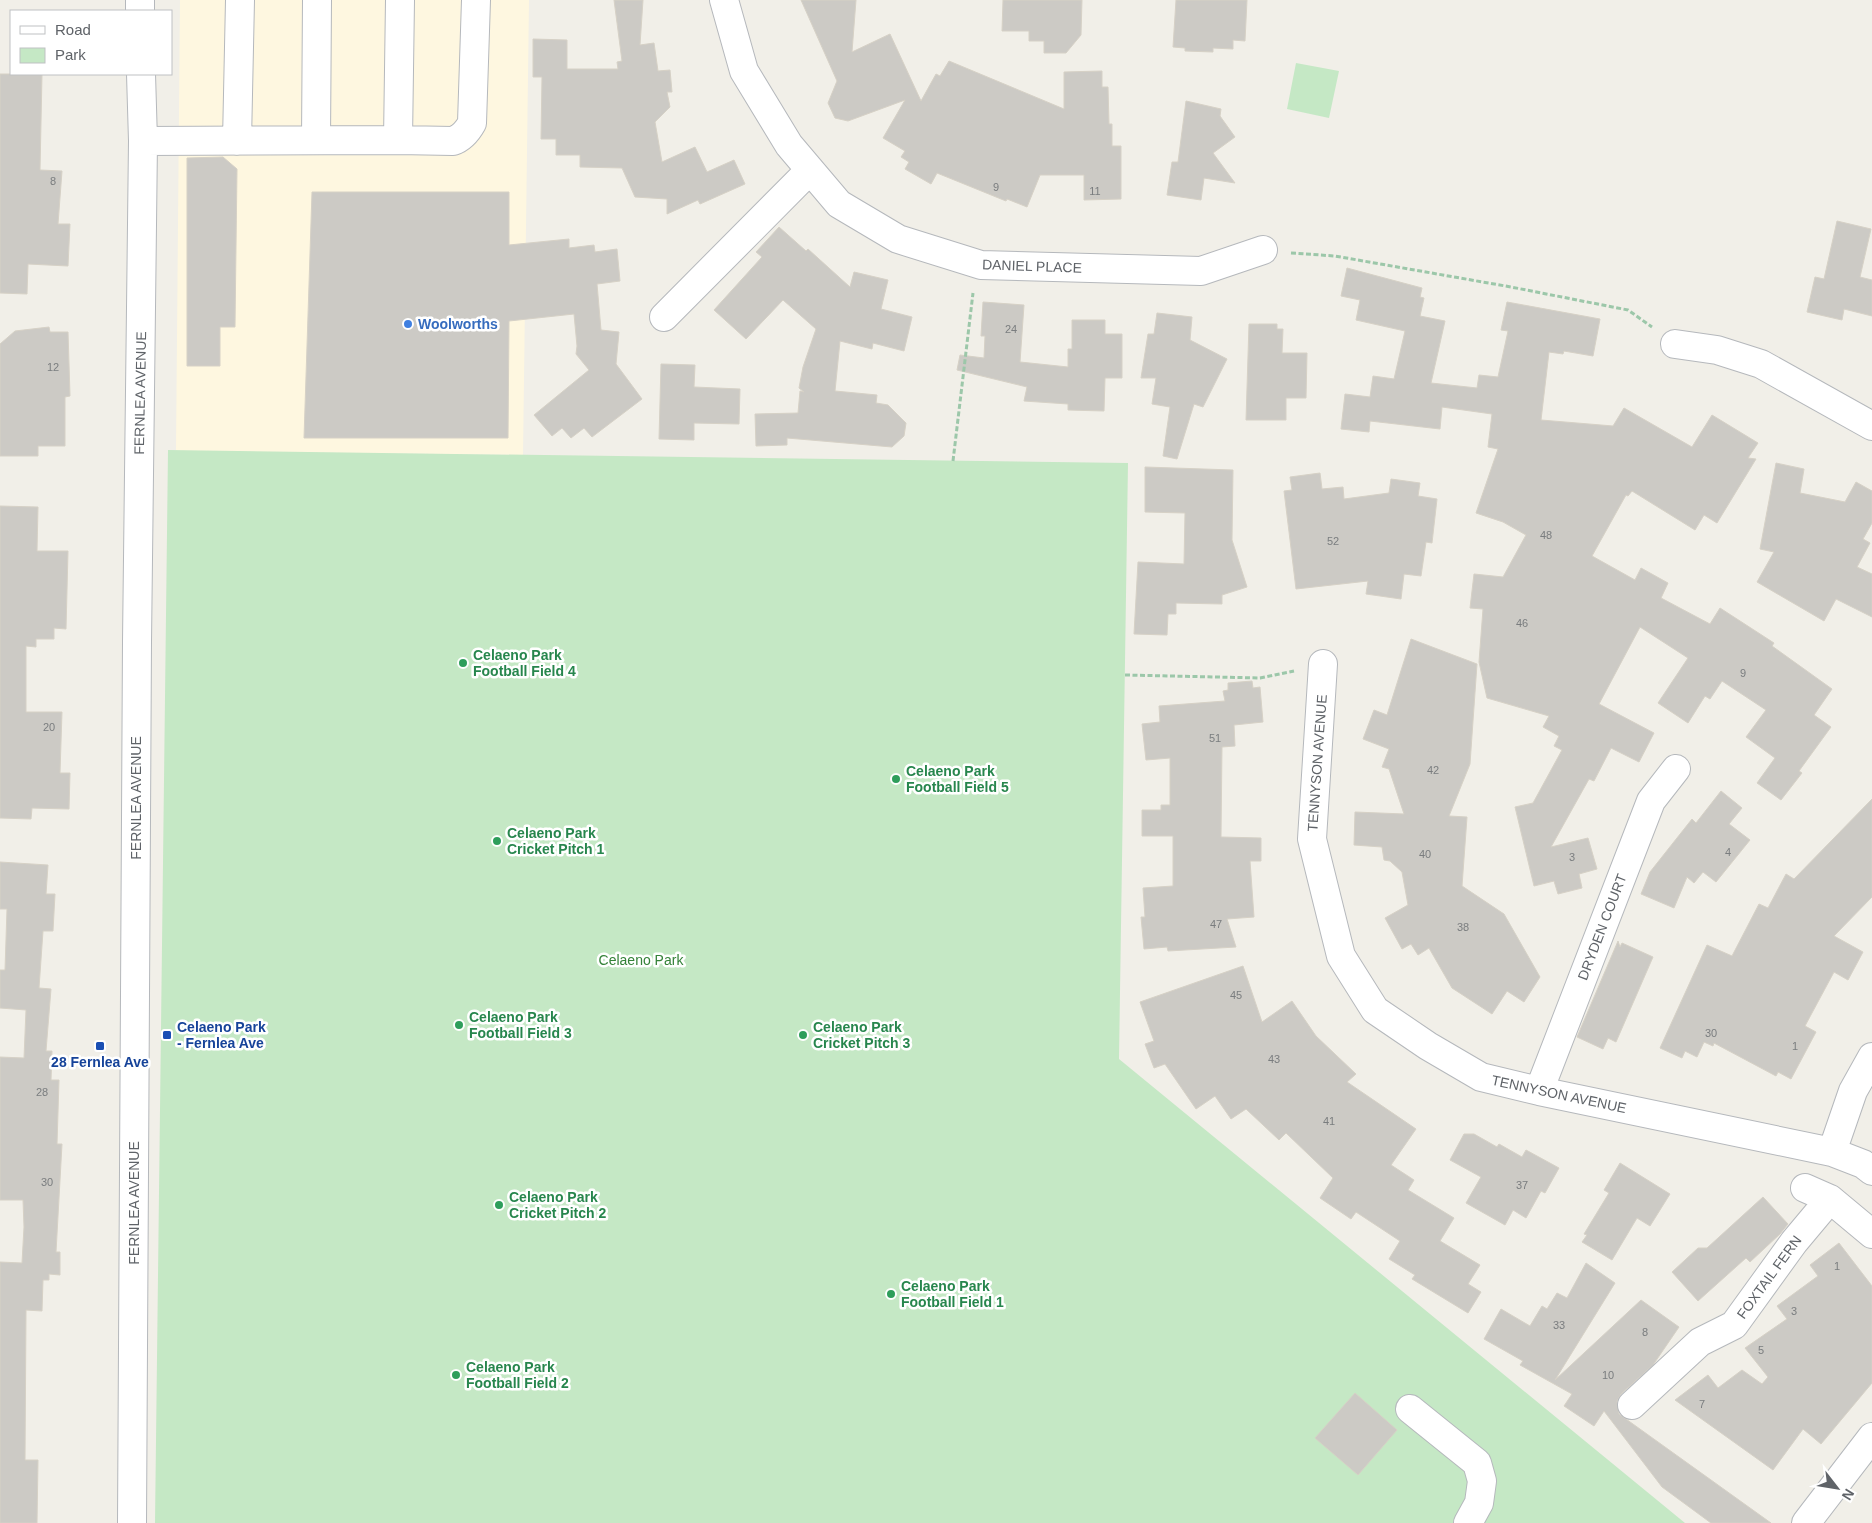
<svg xmlns="http://www.w3.org/2000/svg" width="1872" height="1523" viewBox="0 0 1872 1523" font-family="Arial,sans-serif">
	<style>
		.commercial { fill: #fef7e0 }
		.green { fill: #c5e8c5 }
		.building { fill: #cccac5; stroke: #d6d1c6 }
		.lines { fill: none; stroke-linecap: round; stroke-linejoin: round }
		.minor-casing { stroke: #b5b8bc; stroke-width: 30 }
		.path { stroke: #9cc7a9; stroke-width: 3; stroke-dasharray: 5 2.5; stroke-linecap: butt }
		.minor { stroke: #fff; stroke-width: 28 }
		.shop-dot { fill: #3f7fe0; stroke: #fff; stroke-width: 2 }
		.leisure-dot { fill: #2e9e5b; stroke: #fff; stroke-width: 2 }
		.transit-dot { fill: #1a4fb4; stroke: #fff; stroke-width: 2 }
		.labels { text-anchor: middle; dominant-baseline: central; stroke-width: 5; stroke-linejoin: round; paint-order: stroke }
		.number-label { font-size: 11px; fill: #7a7d7f }
		.street-label { font-size: 14px; fill: #5f6368; stroke: #fff }
		.shop-label { font-size: 14px; font-weight: bold; fill: #366cbe; stroke: #fff; text-anchor: start }
		.leisure-label { font-size: 14px; font-weight: bold; fill: #27864d; stroke: #fff; text-anchor: start }
		.park-label { font-size: 14px; fill: #348238; stroke: #fff }
		.transit-label { font-size: 14px; font-weight: bold; fill: #164399; stroke: #fff; text-anchor: start }
	</style>
	<rect width="100%" height="100%" fill="#f1efe8"/>
	<path class="commercial" d="M 180,0 L 529,0 L 523,455 L 176,451 Z"/>
	<path class="green" d="M 1296,63 L 1339,71 L 1329,118 L 1287,109 Z
		M 168,450 L 1128,463 L 1119,1059 L 1685,1523 L 155,1523 Z"/>
	<path class="building" d="M 614,0 L 643,0 L 640,45 L 654,43 L 658,71 L 670,70 L 672,92 L 667,92 L 670,107 L 655,122 L 662,162 L 695,147 L 707,172 L 734,160 L 745,184 L 700,204 L 698,200 L 667,214 L 667,199 L 635,197 L 622,168 L 580,167 L 580,155 L 556,155 L 556,139 L 541,139 L 542,77 L 533,77 L 533,39 L 567,40 L 567,69 L 618,69 L 617,62 L 622,61 Z
		M 801,0 L 856,0 L 852,52 L 890,34 L 921,101 L 936,74 L 940,76 L 949,61 L 1064,109 L 1064,72 L 1102,71 L 1102,87 L 1108,87 L 1109,124 L 1112,124 L 1112,146 L 1121,146 L 1121,199 L 1084,200 L 1084,175 L 1040,175 L 1027,207 L 1007,199 L 1006,201 L 937,173 L 931,184 L 905,169 L 909,162 L 901,157 L 905,151 L 883,138 L 905,100 L 848,121 L 835,118 L 828,103 L 837,81 Z
		M 1003,0 L 1082,0 L 1081,35 L 1066,53 L 1044,53 L 1044,41 L 1029,41 L 1029,31 L 1002,31 Z
		M 1176,0 L 1247,0 L 1245,41 L 1233,40 L 1233,49 L 1213,48 L 1213,52 L 1185,51 L 1185,48 L 1173,47 Z
		M 0,74 L 42,74 L 40,170 L 62,171 L 58,224 L 70,224 L 68,266 L 28,264 L 27,294 L 0,293 Z
		M 1186,101 L 1221,109 L 1220,116 L 1235,137 L 1213,153 L 1235,183 L 1204,178 L 1201,200 L 1167,195 L 1172,162 L 1178,162 Z
		M 223,157 L 237,169 L 235,327 L 220,327 L 220,366 L 187,366 L 187,158 Z
		M 312,192 L 509,192 L 509,245 L 569,239 L 569,248 L 594,245 L 595,252 L 617,249 L 620,281 L 597,284 L 601,330 L 619,332 L 616,364 L 642,399 L 592,437 L 584,428 L 571,438 L 562,428 L 552,436 L 534,415 L 589,370 L 576,354 L 577,346 L 574,314 L 509,321 L 508,438 L 304,438 Z
		M 1837,221 L 1871,229 L 1860,277 L 1872,280 L 1872,316 L 1844,309 L 1842,320 L 1807,312 L 1815,277 L 1824,279 Z
		M 779,227 L 806,251 L 808,249 L 850,287 L 854,272 L 888,280 L 881,309 L 912,317 L 904,351 L 873,343 L 872,349 L 840,341 L 835,391 L 877,395 L 876,403 L 888,405 L 906,423 L 904,436 L 892,447 L 787,438 L 787,445 L 756,446 L 755,414 L 798,413 L 800,391 L 804,392 L 799,388 L 803,367 L 816,329 L 783,300 L 746,339 L 714,310 L 762,257 L 756,252 Z
		M 1347,268 L 1422,288 L 1420,297 L 1424,298 L 1420,316 L 1445,321 L 1431,383 L 1477,388 L 1479,375 L 1498,377 L 1508,331 L 1501,330 L 1507,302 L 1600,319 L 1593,356 L 1564,351 L 1563,354 L 1549,352 L 1541,420 L 1613,426 L 1624,408 L 1692,447 L 1712,415 L 1758,443 L 1748,458 L 1756,459 L 1717,523 L 1704,515 L 1695,530 L 1632,491 L 1628,496 L 1626,495 L 1592,556 L 1635,580 L 1641,568 L 1668,583 L 1661,598 L 1710,624 L 1720,608 L 1774,643 L 1772,646 L 1832,689 L 1814,715 L 1831,727 L 1799,771 L 1802,773 L 1781,800 L 1757,783 L 1775,758 L 1746,737 L 1766,710 L 1722,681 L 1710,699 L 1705,696 L 1688,723 L 1658,703 L 1688,658 L 1640,627 L 1599,704 L 1654,733 L 1639,762 L 1611,748 L 1594,781 L 1589,779 L 1551,847 L 1588,838 L 1597,869 L 1579,874 L 1582,888 L 1558,894 L 1554,881 L 1534,886 L 1515,807 L 1533,803 L 1562,750 L 1554,746 L 1559,736 L 1543,727 L 1549,716 L 1487,698 L 1479,662 L 1483,609 L 1470,608 L 1474,574 L 1503,577 L 1526,535 L 1503,522 L 1476,513 L 1498,449 L 1488,447 L 1492,414 L 1442,407 L 1440,429 L 1370,421 L 1369,432 L 1341,429 L 1345,394 L 1370,397 L 1373,376 L 1394,379 L 1405,331 L 1356,320 L 1360,300 L 1341,296 Z
		M 983,302 L 1024,305 L 1020,362 L 1068,367 L 1068,349 L 1072,349 L 1072,320 L 1105,320 L 1105,334 L 1122,334 L 1122,378 L 1105,378 L 1104,411 L 1068,410 L 1068,404 L 1024,401 L 1027,387 L 957,370 L 960,355 L 984,358 L 985,336 L 981,336 Z
		M 1157,313 L 1192,317 L 1190,340 L 1227,359 L 1203,407 L 1194,404 L 1177,459 L 1163,456 L 1170,407 L 1152,404 L 1156,378 L 1141,378 L 1148,334 L 1154,334 Z
		M 1249,324 L 1277,324 L 1277,329 L 1283,329 L 1282,353 L 1307,353 L 1306,398 L 1286,398 L 1286,420 L 1246,420 Z
		M 49,327 L 50,332 L 68,332 L 70,396 L 65,397 L 65,446 L 38,446 L 38,456 L 0,456 L 0,344 L 15,331 Z
		M 661,364 L 695,365 L 694,387 L 740,389 L 739,424 L 694,423 L 694,440 L 659,439 Z
		M 1776,463 L 1804,469 L 1800,493 L 1845,502 L 1856,482 L 1872,491 L 1872,523 L 1863,539 L 1870,543 L 1857,567 L 1872,574 L 1872,617 L 1836,599 L 1824,621 L 1757,582 L 1774,552 L 1760,549 Z
		M 1145,467 L 1233,470 L 1232,540 L 1247,587 L 1222,595 L 1222,604 L 1176,603 L 1176,614 L 1168,614 L 1167,635 L 1134,634 L 1138,562 L 1184,564 L 1185,513 L 1145,512 Z
		M 1320,473 L 1322,489 L 1343,487 L 1344,499 L 1389,493 L 1391,479 L 1420,483 L 1418,496 L 1437,499 L 1432,543 L 1426,542 L 1421,576 L 1404,574 L 1401,599 L 1366,594 L 1368,581 L 1296,589 L 1284,491 L 1292,490 L 1290,477 Z
		M 0,506 L 38,507 L 37,551 L 68,551 L 66,629 L 54,628 L 54,639 L 36,639 L 36,647 L 26,646 L 26,712 L 62,712 L 60,773 L 70,773 L 69,809 L 32,808 L 31,819 L 0,818 Z
		M 1411,639 L 1477,664 L 1470,764 L 1449,816 L 1467,817 L 1462,886 L 1504,914 L 1540,977 L 1524,1002 L 1507,991 L 1492,1014 L 1452,988 L 1429,948 L 1418,955 L 1411,944 L 1402,949 L 1385,918 L 1408,905 L 1402,872 L 1390,861 L 1384,860 L 1382,847 L 1354,845 L 1355,812 L 1404,814 L 1389,769 L 1382,767 L 1389,749 L 1363,739 L 1374,710 L 1387,715 Z
		M 1252,681 L 1253,688 L 1260,687 L 1263,722 L 1234,725 L 1235,746 L 1222,747 L 1221,837 L 1261,838 L 1261,861 L 1250,861 L 1254,917 L 1227,919 L 1236,947 L 1168,951 L 1167,947 L 1144,949 L 1141,917 L 1145,917 L 1143,888 L 1173,886 L 1173,836 L 1142,836 L 1142,810 L 1161,810 L 1161,805 L 1170,805 L 1170,758 L 1146,760 L 1142,724 L 1160,722 L 1159,706 L 1225,701 L 1223,691 L 1228,690 L 1228,683 Z
		M 1721,791 L 1742,808 L 1729,824 L 1750,840 L 1716,882 L 1703,872 L 1694,883 L 1687,877 L 1674,908 L 1641,894 L 1650,872 L 1692,819 L 1696,823 Z
		M 1872,799 L 1872,897 L 1834,936 L 1863,952 L 1848,980 L 1834,972 L 1805,1026 L 1816,1032 L 1791,1079 L 1778,1072 L 1776,1076 L 1714,1043 L 1713,1046 L 1704,1042 L 1697,1057 L 1685,1051 L 1682,1058 L 1660,1048 L 1707,945 L 1732,956 L 1759,904 L 1768,908 L 1786,874 L 1794,879 Z
		M 0,862 L 48,865 L 46,894 L 55,894 L 53,931 L 43,931 L 39,988 L 51,989 L 46,1051 L 52,1051 L 51,1080 L 59,1080 L 57,1144 L 62,1144 L 56,1252 L 60,1252 L 60,1275 L 49,1274 L 49,1280 L 43,1280 L 42,1311 L 26,1310 L 25,1460 L 38,1460 L 37,1523 L 0,1523 L 0,1262 L 22,1263 L 24,1227 L 23,1200 L 0,1200 L 0,1057 L 24,1058 L 26,1010 L 0,1008 L 0,970 L 5,970 L 7,909 L 0,909 Z
		M 1618,941 L 1620,947 L 1622,943 L 1653,957 L 1616,1042 L 1608,1038 L 1603,1049 L 1577,1037 Z
		M 1243,966 L 1262,1022 L 1292,1001 L 1316,1036 L 1356,1074 L 1347,1082 L 1416,1129 L 1391,1165 L 1414,1180 L 1408,1190 L 1454,1218 L 1440,1241 L 1480,1265 L 1468,1284 L 1481,1292 L 1468,1313 L 1412,1279 L 1415,1275 L 1389,1259 L 1400,1241 L 1356,1212 L 1351,1219 L 1320,1198 L 1333,1178 L 1286,1133 L 1279,1140 L 1246,1109 L 1231,1119 L 1215,1096 L 1196,1109 L 1165,1064 L 1154,1068 L 1145,1044 L 1154,1041 L 1140,1002 Z
		M 1464,1134 L 1474,1134 L 1497,1147 L 1499,1144 L 1522,1157 L 1526,1150 L 1559,1168 L 1545,1193 L 1541,1191 L 1526,1218 L 1513,1210 L 1505,1225 L 1466,1203 L 1481,1177 L 1450,1160 Z
		M 1620,1163 L 1670,1194 L 1650,1226 L 1637,1218 L 1612,1260 L 1582,1242 L 1587,1235 L 1584,1234 L 1609,1193 L 1604,1190 Z
		M 1763,1197 L 1788,1224 L 1780,1234 L 1750,1262 L 1746,1258 L 1698,1301 L 1672,1272 L 1698,1248 L 1707,1248 Z
		M 1839,1243 L 1872,1286 L 1872,1383 L 1821,1444 L 1803,1429 L 1773,1470 L 1675,1400 L 1708,1375 L 1718,1388 L 1742,1370 L 1762,1384 L 1768,1377 L 1745,1348 L 1787,1319 L 1777,1306 L 1818,1276 L 1810,1265 Z
		M 1586,1263 L 1615,1283 L 1555,1380 L 1641,1300 L 1679,1327 L 1653,1365 L 1621,1394 L 1617,1401 L 1619,1414 L 1771,1523 L 1711,1523 L 1662,1487 L 1604,1411 L 1594,1426 L 1564,1406 L 1572,1394 L 1520,1365 L 1523,1361 L 1484,1339 L 1501,1309 L 1530,1326 L 1542,1306 L 1547,1309 L 1557,1293 L 1567,1298 Z
		M 1355,1393 L 1397,1430 L 1358,1475 L 1315,1438 Z"/>
	<g class="lines">
		<defs>
			<path id="minor" d="M 140,0 L 140,11
				M 724,0 L 744,71 L 789,145 L 839,204 L 898,239 L 981,265 L 1201,271 L 1263,250
				M 316,140 L 317,0
				M 398,140 L 400,0
				M 143,141 L 398,140 L 453,141 C 462,138 467,132 472,123 L 476,0
				M 237,141 L 240,0
				M 664,317 L 810,170
				M 1675,344 L 1717,350 L 1761,364 L 1872,426
				M 1323,664 L 1312,839 L 1341,956 L 1375,1010 L 1428,1046 L 1481,1077 L 1539,1091 L 1832,1152 L 1863,1164 L 1872,1171
				M 1539,1091 L 1651,801 L 1676,769
				M 1832,1152 L 1853,1091 L 1872,1057
				M 1805,1188 L 1830,1199 L 1872,1234
				M 1632,1405 L 1700,1342 L 1734,1325 L 1794,1242 L 1830,1199
				M 1410,1409 L 1477,1463 L 1482,1481 L 1479,1503 L 1468,1523
				M 132,1523 L 137,642 L 143,141 L 141,74
				M 1806,1523 L 1872,1437"/>
		</defs>
		<use href="#minor" class="minor-casing"/>
		<path class="path" d="M 1291,253 L 1335,256 L 1511,287 L 1628,310 L 1652,327
			M 953,461 L 973,293
			M 1125,675 L 1260,678 L 1294,671"/>
		<use href="#minor" class="minor"/>
	</g>
	<circle class="shop-dot" cx="408" cy="324" r="5"/>
	<g class="leisure-dot">
		<circle cx="463" cy="663" r="5"/>
		<circle cx="896" cy="779" r="5"/>
		<circle cx="497" cy="841" r="5"/>
		<circle cx="459" cy="1025" r="5"/>
		<circle cx="803" cy="1035" r="5"/>
		<circle cx="499" cy="1205" r="5"/>
		<circle cx="891" cy="1294" r="5"/>
		<circle cx="456" cy="1375" r="5"/>
	</g>
	<g class="transit-dot">
		<rect x="162" y="1030" width="10" height="10" rx="2.5"/>
		<rect x="95" y="1041" width="10" height="10" rx="2.5"/>
	</g>
	<g class="labels">
		<g class="number-label">
			<text x="53" y="181">8</text>
			<text x="996" y="187">9</text>
			<text x="1095" y="191">11</text>
			<text x="1011" y="329">24</text>
			<text x="53" y="367">12</text>
			<text x="1546" y="535">48</text>
			<text x="1333" y="541">52</text>
			<text x="1522" y="623">46</text>
			<text x="1743" y="673">9</text>
			<text x="49" y="727">20</text>
			<text x="1215" y="738">51</text>
			<text x="1433" y="770">42</text>
			<text x="1728" y="852">4</text>
			<text x="1425" y="854">40</text>
			<text x="1572" y="857">3</text>
			<text x="1216" y="924">47</text>
			<text x="1463" y="927">38</text>
			<text x="1236" y="995">45</text>
			<text x="1711" y="1033">30</text>
			<text x="1795" y="1046">1</text>
			<text x="1274" y="1059">43</text>
			<text x="42" y="1092">28</text>
			<text x="1329" y="1121">41</text>
			<text x="47" y="1182">30</text>
			<text x="1522" y="1185">37</text>
			<text x="1837" y="1266">1</text>
			<text x="1794" y="1311">3</text>
			<text x="1559" y="1325">33</text>
			<text x="1645" y="1332">8</text>
			<text x="1761" y="1350">5</text>
			<text x="1608" y="1375">10</text>
			<text x="1702" y="1404">7</text>
		</g>
		<g class="street-label">
			<text transform="translate(1032 266) rotate(2)">DANIEL PLACE</text>
			<text transform="translate(140 393) rotate(-89)">FERNLEA AVENUE</text>
			<text transform="translate(1317 763) rotate(-86)">TENNYSON AVENUE</text>
			<text transform="translate(136 798) rotate(-90)">FERNLEA AVENUE</text>
			<text transform="translate(1602 927) rotate(-69)">DRYDEN COURT</text>
			<text transform="translate(1559 1094) rotate(12)">TENNYSON AVENUE</text>
			<text transform="translate(134 1203) rotate(-90)">FERNLEA AVENUE</text>
			<text transform="translate(1769 1277) rotate(-54)">FOXTAIL FERN</text>
		</g>
		<g class="shop-label">
			<text x="418" y="324">Woolworths</text>
		</g>
		<g class="leisure-label">
			<text x="473" y="655">Celaeno Park<tspan x="473" dy="16">Football Field 4</tspan></text>
			<text x="906" y="771">Celaeno Park<tspan x="906" dy="16">Football Field 5</tspan></text>
			<text x="507" y="833">Celaeno Park<tspan x="507" dy="16">Cricket Pitch 1</tspan></text>
			<text x="469" y="1017">Celaeno Park<tspan x="469" dy="16">Football Field 3</tspan></text>
			<text x="813" y="1027">Celaeno Park<tspan x="813" dy="16">Cricket Pitch 3</tspan></text>
			<text x="509" y="1197">Celaeno Park<tspan x="509" dy="16">Cricket Pitch 2</tspan></text>
			<text x="901" y="1286">Celaeno Park<tspan x="901" dy="16">Football Field 1</tspan></text>
			<text x="466" y="1367">Celaeno Park<tspan x="466" dy="16">Football Field 2</tspan></text>
		</g>
		<g class="park-label">
			<text x="641" y="960">Celaeno Park</text>
		</g>
		<g class="transit-label">
			<text x="177" y="1027">Celaeno Park<tspan x="177" dy="16">- Fernlea Ave</tspan></text>
			<text x="100" y="1062" text-anchor="middle">28 Fernlea Ave</text>
		</g>
	</g>
	<rect x="10" y="10" width="162" height="65" fill="#ffffff" stroke="#bfc1c3"/>
	<rect x="20" y="26" width="25" height="8" fill="#ffffff" stroke="#bfc1c3"/>
	<text x="55" y="35" font-size="15" fill="#5f6368">Road</text>
	<rect x="20" y="48" width="25" height="15" fill="#c5e8c5" stroke="#bfc1c3"/>
	<text x="55" y="60" font-size="15" fill="#5f6368">Park</text>
	<g transform="translate(1837 1488) rotate(121)" stroke="#ffffff" stroke-width="4" paint-order="stroke">
	<path d="M0-4L9 19L0 12L-9 19Z" fill="#5f6368"/>
	<text y="-8" font-size="14" font-weight="bold" text-anchor="middle" fill="#5f6368">N</text>
	</g>
</svg>
